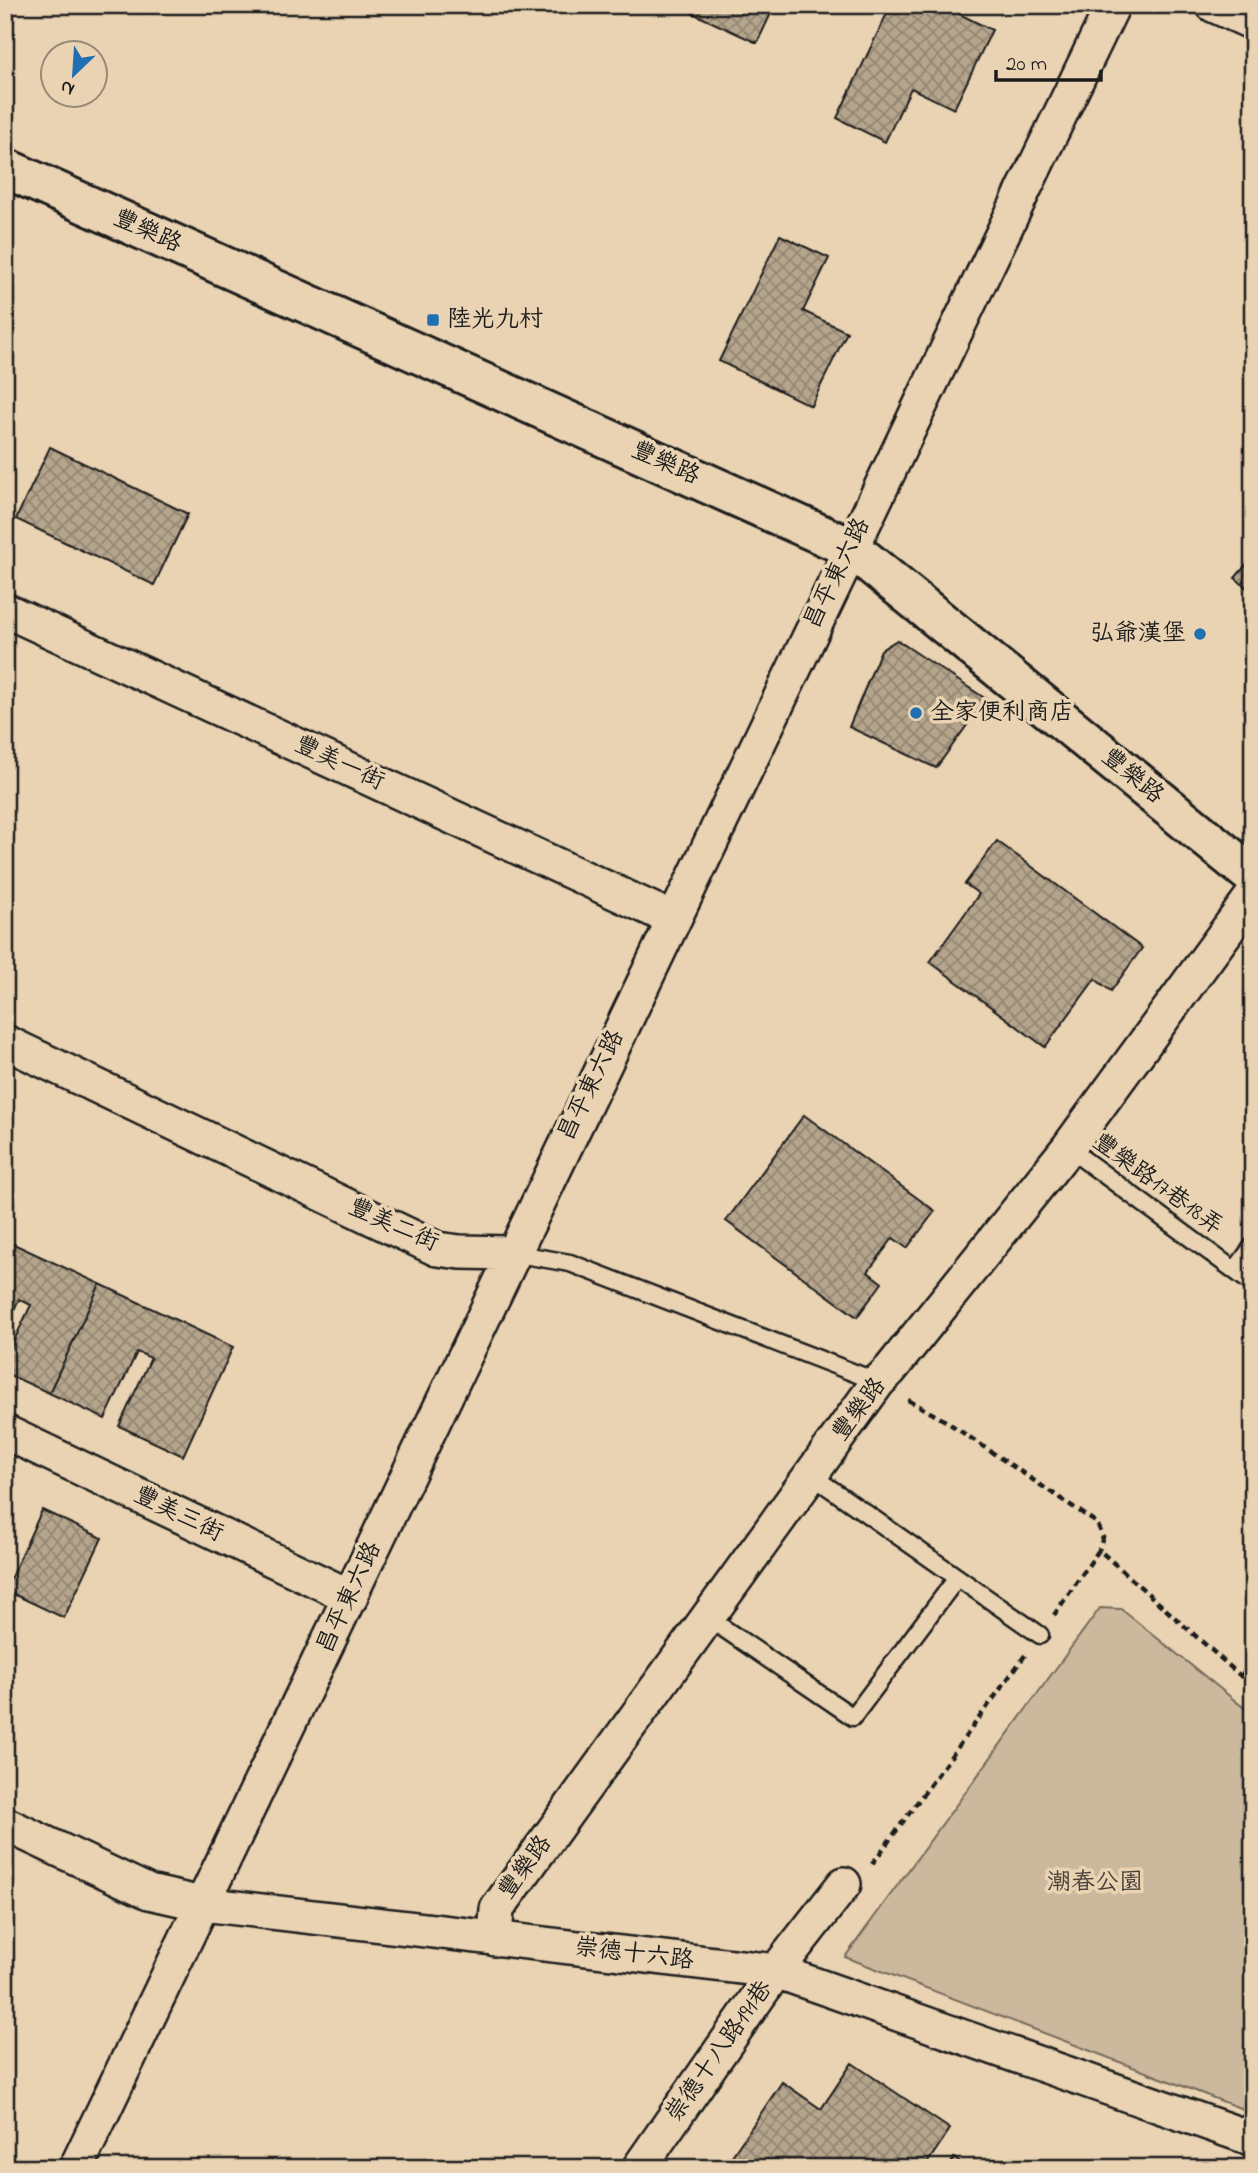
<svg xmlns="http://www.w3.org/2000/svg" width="1258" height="2173" viewBox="0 0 1258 2173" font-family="'Indie Flower','LXGW WenKai TC',sans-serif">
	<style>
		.park { fill: #cbb89d; stroke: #746a5c; stroke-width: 2 }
		.building { fill: url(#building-cross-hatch); stroke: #1c1c1c; stroke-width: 2 }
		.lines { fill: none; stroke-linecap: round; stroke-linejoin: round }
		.service-casing { stroke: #1c1c1c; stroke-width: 21 }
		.minor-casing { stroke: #1c1c1c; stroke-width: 38 }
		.tertiary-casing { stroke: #1c1c1c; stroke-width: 44 }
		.path { stroke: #1c1c1c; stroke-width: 4.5; stroke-dasharray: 7 5; stroke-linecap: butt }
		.service { stroke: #e9d3b2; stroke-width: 16 }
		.minor { stroke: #e9d3b2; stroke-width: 33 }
		.tertiary { stroke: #e9d3b2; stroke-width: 38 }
		.poi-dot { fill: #1f6fb2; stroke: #e9d3b2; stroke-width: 2.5 }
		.labels { text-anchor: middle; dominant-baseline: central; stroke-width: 7; stroke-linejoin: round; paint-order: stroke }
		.street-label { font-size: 24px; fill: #1c1c1c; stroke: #e9d3b2 }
		.poi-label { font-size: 24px; fill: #1c1c1c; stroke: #e9d3b2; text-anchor: start }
		.park-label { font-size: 24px; fill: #48433c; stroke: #e9d3b2 }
	</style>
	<defs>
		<pattern id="building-cross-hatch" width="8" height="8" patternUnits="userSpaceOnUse" patternTransform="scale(1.75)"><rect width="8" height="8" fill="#b6a58d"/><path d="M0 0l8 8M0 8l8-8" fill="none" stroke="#938672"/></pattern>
	</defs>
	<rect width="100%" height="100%" fill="#e9d3b2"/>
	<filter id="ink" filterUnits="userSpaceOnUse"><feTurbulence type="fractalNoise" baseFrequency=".0143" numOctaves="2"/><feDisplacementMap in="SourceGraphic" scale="14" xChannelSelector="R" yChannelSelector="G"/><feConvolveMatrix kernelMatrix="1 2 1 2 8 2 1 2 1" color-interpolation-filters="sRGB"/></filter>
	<g filter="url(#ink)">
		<path class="park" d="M 1100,1608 L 1121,1609 L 1253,1715 L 1253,2113 L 845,1957 Z"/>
		<path class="building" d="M 675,5 L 775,5 L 757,43 Z
			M 891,5 L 941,5 L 992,30 L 954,109 L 911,88 L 885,142 L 837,118 Z
			M 780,235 L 829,258 L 803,311 L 847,332 L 811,406 L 719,361 Z
			M 50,447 L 188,514 L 154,585 L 16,519 Z
			M 1253,557 L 1253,593 L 1235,578 Z
			M 897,640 L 986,699 L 936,768 L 849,727 L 881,650 Z
			M 997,841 L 1142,948 L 1111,991 L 1095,979 L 1045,1047 L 930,962 L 979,894 L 965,884 Z
			M 804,1115 L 935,1211 L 907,1248 L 893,1238 L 868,1272 L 882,1283 L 857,1317 L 726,1221 Z
			M 5,1240 L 100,1284 L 49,1393 L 5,1373 L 5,1359 L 31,1305 L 19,1299 L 5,1329 Z
			M 100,1284 L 233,1347 L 183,1456 L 119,1426 L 151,1358 L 137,1352 L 105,1419 L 49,1393 Z
			M 42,1510 L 102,1538 L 64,1618 L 5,1590 Z
			M 852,2063 L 950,2129 L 924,2168 L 724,2168 L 782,2082 L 821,2109 Z
			M 954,2158 L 968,2168 L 948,2168 Z"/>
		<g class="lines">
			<defs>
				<path id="service" d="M 1068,1148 L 1253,1284
					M 512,1253 L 570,1263 L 878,1382
					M 1235,1270 L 1253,1246
					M 811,1475 L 1040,1635
					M 707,1617 L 853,1717 L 957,1578"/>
				<path id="minor" d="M 1213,5 L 1253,23
					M 5,610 L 673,919
					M 5,1042 L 437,1249 L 460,1252 L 512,1253
					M 5,1432 L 351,1597
					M 5,1824 L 149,1892 L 202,1904 L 776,1971 L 1253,2139
					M 495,1939 L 497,1909 L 878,1382 L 890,1370 L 1068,1148 L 1253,895
					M 76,2168 C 421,1447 765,725 1113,5
					M 639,2168 L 776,1971 L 844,1884"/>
				<path id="tertiary" d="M 5,168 L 851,548 L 1253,876"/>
			</defs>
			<use href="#service" class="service-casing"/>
			<use href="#minor" class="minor-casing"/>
			<use href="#tertiary" class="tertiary-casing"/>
			<path class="path" d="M 908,1400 L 944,1420 L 1097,1523 L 1103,1537 L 1099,1550
				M 1054,1615 L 1099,1550 L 1253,1687
				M 1241,1677 L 1249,1663 L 1253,1665
				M 872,1864 L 1026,1654"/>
			<use href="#service" class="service"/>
			<use href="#minor" class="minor"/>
			<use href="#tertiary" class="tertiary"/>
		</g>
	</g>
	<g class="poi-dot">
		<rect x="426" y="313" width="14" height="14" rx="3.5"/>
		<circle cx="1200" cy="634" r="7"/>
		<circle cx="916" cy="713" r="7"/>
	</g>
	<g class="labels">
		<g class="street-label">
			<text transform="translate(147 232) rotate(24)">豐樂路</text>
			<text transform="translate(665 464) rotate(24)">豐樂路</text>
			<text transform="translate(838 574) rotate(-64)">昌平東六路</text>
			<text transform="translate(339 764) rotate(25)">豐美一街</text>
			<text transform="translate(1132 777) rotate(39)">豐樂路</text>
			<text transform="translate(592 1086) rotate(-64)">昌平東六路</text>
			<text transform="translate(1157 1185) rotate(36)">豐樂路17巷18弄</text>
			<text transform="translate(393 1226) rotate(24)">豐美二街</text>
			<text transform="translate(860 1410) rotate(-53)">豐樂路</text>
			<text transform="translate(178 1515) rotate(26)">豐美三街</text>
			<text transform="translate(350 1598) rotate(-65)">昌平東六路</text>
			<text transform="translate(526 1868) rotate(-54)">豐樂路</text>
			<text transform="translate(634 1955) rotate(7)">崇德十六路</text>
			<text transform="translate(720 2052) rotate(-55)">崇德十八路191巷</text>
		</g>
		<g class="poi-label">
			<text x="447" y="320">陸光九村</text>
			<text x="1186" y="634" text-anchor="end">弘爺漢堡</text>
			<text x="930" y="713">全家便利商店</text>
		</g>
		<g class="park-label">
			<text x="1095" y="1883">潮春公園</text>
		</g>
	</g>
	<rect width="1258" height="2173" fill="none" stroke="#e9d3b2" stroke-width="28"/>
	<rect x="14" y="14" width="1230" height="2145" fill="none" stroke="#1c1c1c" stroke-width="2.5" filter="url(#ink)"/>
	<g transform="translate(74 74) rotate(205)"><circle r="33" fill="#e9d3b2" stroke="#978a76" stroke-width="2"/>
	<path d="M0-5L12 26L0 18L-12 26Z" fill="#1f6fb2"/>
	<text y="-10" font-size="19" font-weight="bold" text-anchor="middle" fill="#1c1c1c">N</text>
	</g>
	<path d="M996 70v10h105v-10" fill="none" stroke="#1c1c1c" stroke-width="3.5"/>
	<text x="1006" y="70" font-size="21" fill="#1c1c1c" stroke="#e9d3b2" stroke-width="5" paint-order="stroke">20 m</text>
</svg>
